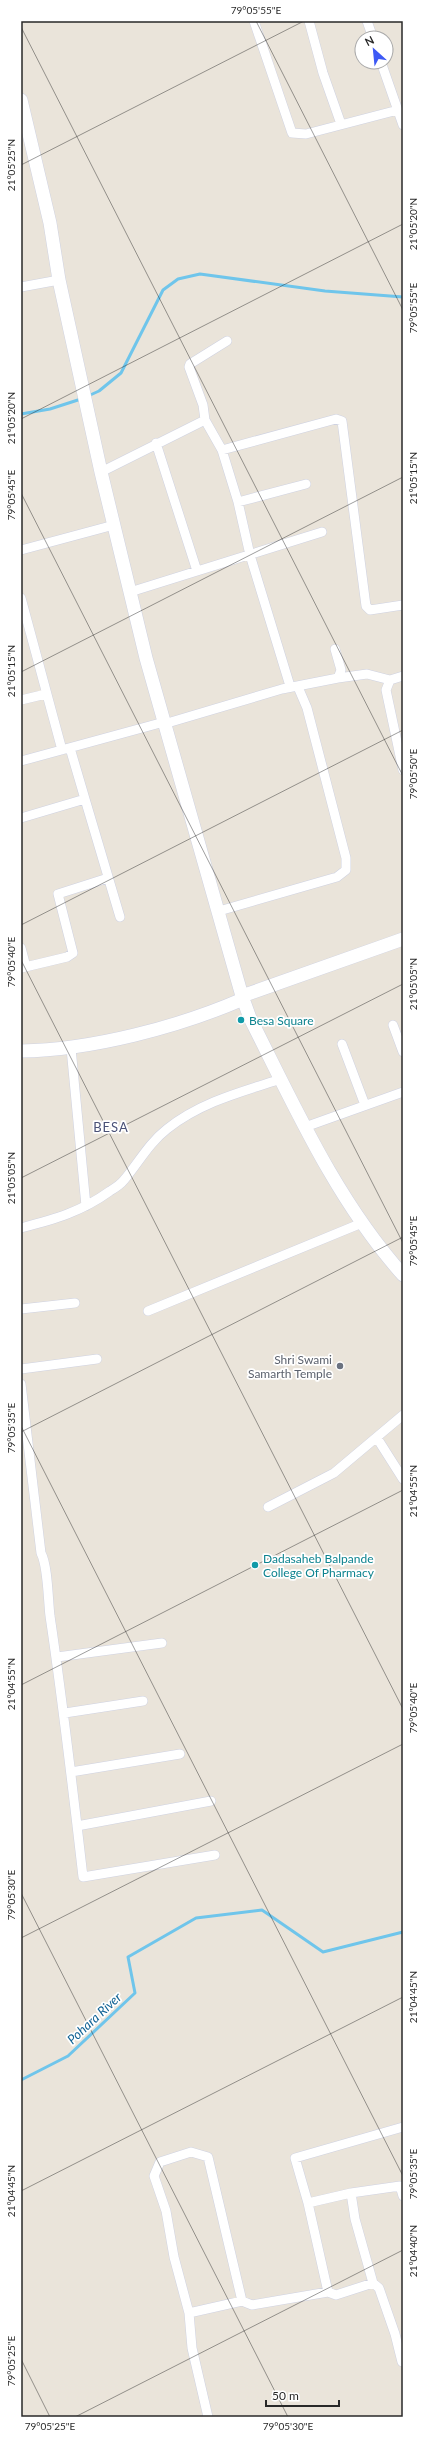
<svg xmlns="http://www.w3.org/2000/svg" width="424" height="2438" viewBox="0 0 424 2438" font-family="Lato,sans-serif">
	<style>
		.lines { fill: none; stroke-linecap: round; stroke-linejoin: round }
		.stream { stroke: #6fc5eb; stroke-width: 3 }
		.street-casing { stroke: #cfd2e1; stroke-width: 10 }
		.secondary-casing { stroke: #cfd2e1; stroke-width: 14 }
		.street { stroke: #fff; stroke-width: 9 }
		.secondary { stroke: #fff; stroke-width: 13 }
		.ticks { fill: none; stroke: #282828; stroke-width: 1; stroke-opacity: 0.45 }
		.culture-dot { fill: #0f9aa8; stroke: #fff; stroke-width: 1.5 }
		.worship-dot { fill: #6b7280; stroke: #fff; stroke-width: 1.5 }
		.labels { text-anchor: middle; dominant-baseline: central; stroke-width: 3.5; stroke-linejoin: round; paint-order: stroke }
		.culture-label { font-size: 12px; fill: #0d838f; stroke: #fff; text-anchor: start }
		.worship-label { font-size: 12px; fill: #5b616d; stroke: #fff; text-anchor: end }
		.neighbourhood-label { font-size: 13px; letter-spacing: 1px; fill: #4a5177; stroke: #fff }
		.water-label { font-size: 13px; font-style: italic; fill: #106294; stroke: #fff }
		.neatline { fill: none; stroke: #282828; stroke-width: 1.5 }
		.ticks-label { font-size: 10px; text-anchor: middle; fill: #282828 }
	</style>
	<rect width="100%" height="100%" fill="#eae4da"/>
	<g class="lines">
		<path class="stream" d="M 88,396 L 99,391 L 121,373 L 163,290 L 178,279 L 200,274 L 325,291 L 403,297
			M 21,414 L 50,409 L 81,399
			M 21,2080 L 68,2056 L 135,1993 L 128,1957 L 196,1918 L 262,1910 L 323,1952 L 403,1932"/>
		<defs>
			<path id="street" d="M 254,21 L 292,133 L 306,134 L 398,110
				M 309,21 L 323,73 L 341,124
				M 367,21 L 373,38
				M 381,62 L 403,125
				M 21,287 L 59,280
				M 227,341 L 190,364 L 189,367 L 203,405 L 205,420 L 222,450 L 238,502 L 250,555 L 290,686
				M 156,443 L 197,571
				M 222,450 L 336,419 L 342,421 L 366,606 L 370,610 L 403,605
				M 101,472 L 205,420
				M 238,502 L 306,484
				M 21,550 L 114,525
				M 130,592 L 322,532
				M 21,598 L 62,750
				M 338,678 L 367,674 L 390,680 L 403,676
				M 390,680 L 386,690 L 403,770
				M 21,700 L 46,694
				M 164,724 L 282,689 L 338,678 L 341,670 L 335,649
				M 21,761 L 164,722
				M 85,799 L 120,917
				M 21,818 L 85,799 L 70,748
				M 219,911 L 337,877 L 346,870 L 346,858 L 307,708 L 298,687
				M 21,948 L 26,967
				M 21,968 L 67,957 L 73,953 L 58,894 L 108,878
				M 393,1025 L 403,1052
				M 342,1044 L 365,1105
				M 71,1048 L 86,1206
				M 305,1127 L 403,1092
				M 21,1228 C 55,1219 81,1212 110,1191 C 115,1188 121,1184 124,1180 C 139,1162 149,1143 167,1129 C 201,1102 241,1092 281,1079
				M 21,1309 L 75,1303
				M 148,1311 L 362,1223
				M 21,1369 L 97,1359
				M 21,1384 L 41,1553 C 48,1566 48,1600 50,1616 C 63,1703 73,1790 83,1877 L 215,1855
				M 377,1438 L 403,1479
				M 268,1507 L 334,1473 L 403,1415
				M 57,1657 L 162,1643
				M 65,1713 L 143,1701
				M 71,1772 L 180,1754
				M 77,1826 L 211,1801
				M 351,2193 L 355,2219 L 373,2283 L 379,2288 L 395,2334 L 402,2362
				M 308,2203 L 351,2193 L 400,2186 L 403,2196
				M 328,2292 L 308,2203 L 295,2158 L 403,2127
				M 189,2313 L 242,2301
				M 208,2417 L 192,2348 L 189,2313 L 174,2257 L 166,2211 L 154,2176 L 160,2162 L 191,2152 L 208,2157 L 242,2301 L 252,2305 L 328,2292 L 336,2295 L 373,2283"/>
			<path id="secondary" d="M 21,100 L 50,223 L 59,280 L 101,472 L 146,658 L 242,996 L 250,1018 C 295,1107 336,1200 403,1275
				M 242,996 L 403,939
				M 21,1051 C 91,1050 179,1027 243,999"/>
		</defs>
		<use href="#street" class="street-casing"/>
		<use href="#secondary" class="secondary-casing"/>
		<use href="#street" class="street"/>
		<use href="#secondary" class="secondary"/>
	</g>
	<path class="ticks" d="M 256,21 L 403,310M 21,27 L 403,776M 21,165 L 304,21M 21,419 L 403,224M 21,493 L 403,1243M 21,672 L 403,477M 21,925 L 403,730M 21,960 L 403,1709M 21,1178 L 403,984M 21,1426 L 403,2176M 21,1432 L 403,1237M 21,1685 L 403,1490M 21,1893 L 288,2417M 21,1938 L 403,1744M 21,2191 L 403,1997M 21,2359 L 50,2417M 75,2417 L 403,2250"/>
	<g class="culture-dot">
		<circle cx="241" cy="1020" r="4"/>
		<circle cx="255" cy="1565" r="4"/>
	</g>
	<circle class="worship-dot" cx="340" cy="1366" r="4"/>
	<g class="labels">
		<g class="culture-label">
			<text x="249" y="1020">Besa Square</text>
			<text x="263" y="1558">Dadasaheb Balpande<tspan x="263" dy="14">College Of Pharmacy</tspan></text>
		</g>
		<g class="worship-label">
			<text x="332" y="1359">Shri Swami<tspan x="332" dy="14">Samarth Temple</tspan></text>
		</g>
		<g class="neighbourhood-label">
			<text x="111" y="1127">BESA</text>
		</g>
		<g class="water-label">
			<text transform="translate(94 2018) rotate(-43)">Pohara River</text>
		</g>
	</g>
	<rect width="424" height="2438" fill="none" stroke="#ffffff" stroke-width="44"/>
	<g transform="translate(374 50) rotate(333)"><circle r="19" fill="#ffffff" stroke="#a9a9a9"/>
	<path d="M0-3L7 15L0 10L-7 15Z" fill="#3d59f5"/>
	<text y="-6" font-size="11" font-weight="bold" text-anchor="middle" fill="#282828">N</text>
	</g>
	<path d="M266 2400v6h73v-6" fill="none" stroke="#282828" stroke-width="2"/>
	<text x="272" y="2400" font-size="12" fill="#282828" stroke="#ffffff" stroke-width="3" paint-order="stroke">50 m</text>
	<rect x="22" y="22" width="380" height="2394" class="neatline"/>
	<g class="ticks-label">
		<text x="256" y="14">79°05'55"E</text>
		<text transform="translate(11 165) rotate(-90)" y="4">21°05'25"N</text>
		<text transform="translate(413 224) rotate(-90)" y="4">21°05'20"N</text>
		<text transform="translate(413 308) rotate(-90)" y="4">79°05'55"E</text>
		<text transform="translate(11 418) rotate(-90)" y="4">21°05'20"N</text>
		<text transform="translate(413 478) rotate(-90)" y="4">21°05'15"N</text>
		<text transform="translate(11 495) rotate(-90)" y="4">79°05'45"E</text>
		<text transform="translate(11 671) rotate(-90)" y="4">21°05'15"N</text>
		<text transform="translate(413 774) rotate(-90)" y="4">79°05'50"E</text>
		<text transform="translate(11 962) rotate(-90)" y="4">79°05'40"E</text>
		<text transform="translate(413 984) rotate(-90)" y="4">21°05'05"N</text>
		<text transform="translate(11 1178) rotate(-90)" y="4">21°05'05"N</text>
		<text transform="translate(413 1241) rotate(-90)" y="4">79°05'45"E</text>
		<text transform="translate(11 1428) rotate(-90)" y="4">79°05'35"E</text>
		<text transform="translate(413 1491) rotate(-90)" y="4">21°04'55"N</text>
		<text transform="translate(11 1684) rotate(-90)" y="4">21°04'55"N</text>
		<text transform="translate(413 1708) rotate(-90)" y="4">79°05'40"E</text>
		<text transform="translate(11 1895) rotate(-90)" y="4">79°05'30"E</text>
		<text transform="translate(413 1997) rotate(-90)" y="4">21°04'45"N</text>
		<text transform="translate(413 2174) rotate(-90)" y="4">79°05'35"E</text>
		<text transform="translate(11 2191) rotate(-90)" y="4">21°04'45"N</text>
		<text transform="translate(413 2251) rotate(-90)" y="4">21°04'40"N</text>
		<text transform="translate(11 2361) rotate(-90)" y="4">79°05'25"E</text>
		<text x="50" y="2430">79°05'25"E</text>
		<text x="288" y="2430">79°05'30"E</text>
	</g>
</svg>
